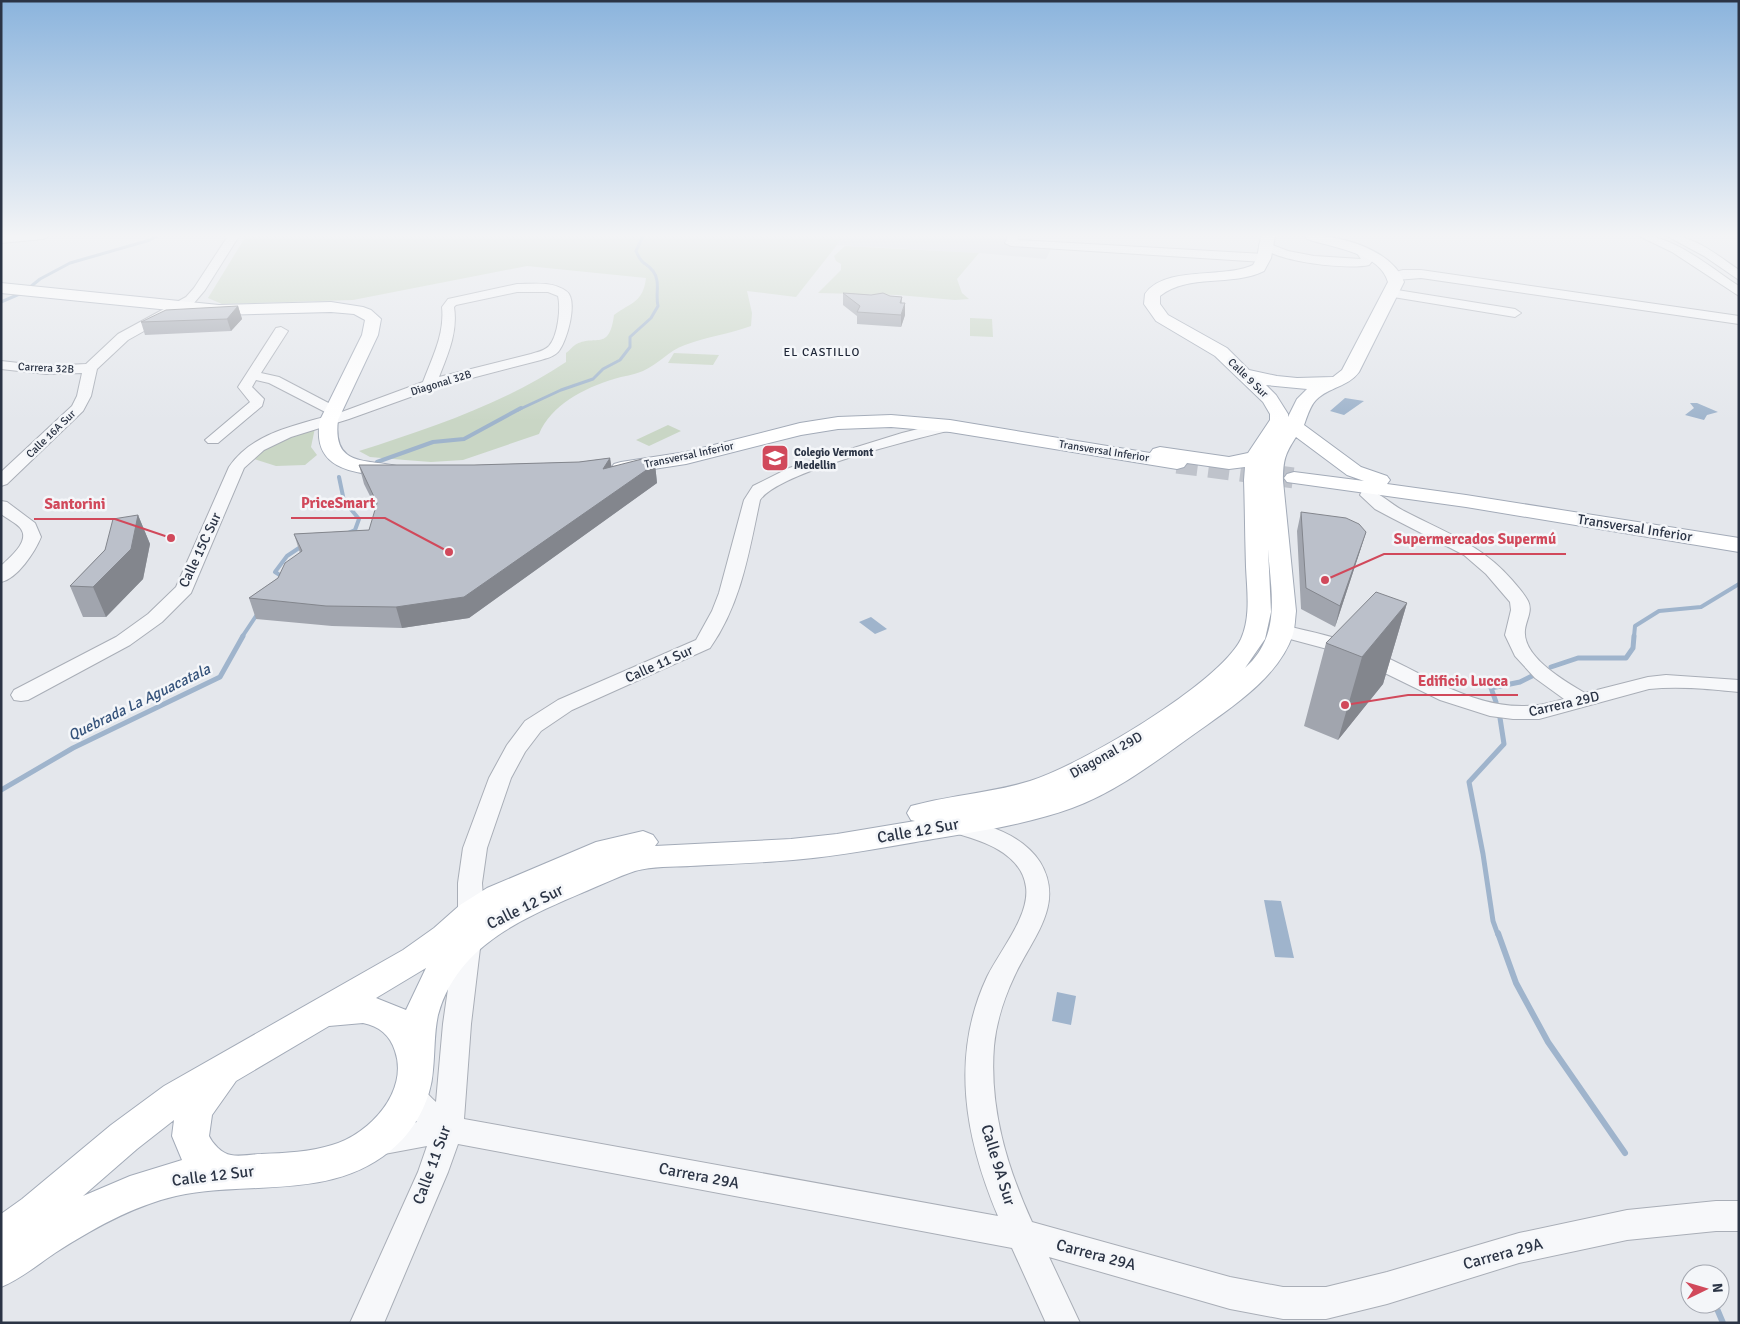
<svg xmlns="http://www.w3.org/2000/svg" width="1740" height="1324" viewBox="0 0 1740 1324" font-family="Signika,sans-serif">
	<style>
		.built { fill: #d2d6de }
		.green { fill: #c9d6c5 }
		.water { fill: #9fb4cc }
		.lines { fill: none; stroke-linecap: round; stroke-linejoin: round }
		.stream-far3 { stroke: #9fb4cc; stroke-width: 3 }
		.stream-far2 { stroke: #9fb4cc; stroke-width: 4 }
		.stream-far1 { stroke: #9fb4cc; stroke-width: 5 }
		.stream { stroke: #9fb4cc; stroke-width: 6 }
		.major-tunnel { stroke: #bfc3cb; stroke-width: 21; stroke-dasharray: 21 11; stroke-linecap: butt }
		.minor-casing { stroke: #a9aeb7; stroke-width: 2 }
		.major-casing { stroke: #a3abb8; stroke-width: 2 }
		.minor { fill: #f7f8fa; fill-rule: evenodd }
		.major { fill: #fff; fill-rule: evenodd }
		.wall { fill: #a1a5ae }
		.shaded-wall { fill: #83868d }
		.building { fill: #bbc0ca; stroke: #83868d }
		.labels { text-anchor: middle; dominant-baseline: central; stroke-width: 5; stroke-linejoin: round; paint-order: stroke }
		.far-street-label { font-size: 11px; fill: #2b3445; stroke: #f4f6f9 }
		.far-poi-label { font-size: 11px; font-weight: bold; fill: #2b3445; stroke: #f4f6f9; text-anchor: start }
		.far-neighbourhood-label { font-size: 12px; letter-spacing: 1px; fill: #1d2536; stroke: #f4f6f9 }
		.street-label { font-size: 14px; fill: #2b3445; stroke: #f4f6f9 }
		.water-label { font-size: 15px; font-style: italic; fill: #34527a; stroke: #f4f6f9 }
		.near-street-label { font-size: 16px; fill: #2b3445; stroke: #f4f6f9 }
		.leader { fill: none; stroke: #d1495b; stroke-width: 2 }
		.callout-dot { fill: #d1495b; stroke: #f4f6f9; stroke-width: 2 }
		.callout-label { font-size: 15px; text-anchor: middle; font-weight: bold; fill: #d1495b; stroke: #f4f6f9; stroke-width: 5; stroke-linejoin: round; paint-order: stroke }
	</style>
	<rect width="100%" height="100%" fill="#e4e7ec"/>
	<path class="built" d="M 844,236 L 1009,236 L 1007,246 L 1051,249 L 1046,259 L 979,253 L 837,245 Z"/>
	<path class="green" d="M 246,236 L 844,236 L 796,297 L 747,291 L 752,313 L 751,326 C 729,334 706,337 685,345 C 668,351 659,364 643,371 C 634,375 623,376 614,379 C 584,388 551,405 539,434 L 463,460 L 431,462 L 405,460 L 370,457 L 359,451 C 430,428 503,404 566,362 L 566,353 C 569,351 572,347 575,345 C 595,333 609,353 614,315 C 631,302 643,303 646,278 L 527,266 L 353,300 L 222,304 L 208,298 Z
		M 845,246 L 979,253 L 957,279 L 962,293 L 969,299 L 955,300 L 898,295 L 818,293 L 841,270 L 841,264 L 836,261 L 834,256 Z
		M 970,318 L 992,319 L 993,337 L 970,336 Z
		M 674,353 L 719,355 L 713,365 L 668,363 Z
		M 668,425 L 681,431 L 649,446 L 636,440 Z
		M 315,428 L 311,447 L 317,455 L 305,465 L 276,466 L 248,457 L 264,445 Z"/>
	<path class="water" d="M 1345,398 L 1364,401 L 1344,415 L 1330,411 Z
		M 1690,403 L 1697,403 L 1718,412 L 1707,415 L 1704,420 L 1685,415 L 1694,408 Z
		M 871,617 L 887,629 L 875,634 L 859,622 Z
		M 1264,900 L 1281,901 L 1294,958 L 1275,957 Z
		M 1057,992 L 1076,996 L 1071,1025 L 1052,1021 Z"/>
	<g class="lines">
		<path class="stream-far3" d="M 1,302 L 24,292 L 40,279 L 70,263 L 150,240 L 157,236
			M 518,410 L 561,390 L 593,379 L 603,369 L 620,360 L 630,347 L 630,337 L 651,318 L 658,306 C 655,295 661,281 653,271 C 645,261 643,267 636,251 L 643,236"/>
		<path class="stream-far2" d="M 377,462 L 433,442 L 464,439 L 521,408
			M 339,477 L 344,501 L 359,519 L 355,530 L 348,533
			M 283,577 L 275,572 L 287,556 L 302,546
			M 242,637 L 258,613
			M 1634,637 L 1635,626 L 1659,611 L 1701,607 L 1739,584"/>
		<path class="stream-far1" d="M 1551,667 L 1578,658 L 1626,658 L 1633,648 L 1634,636
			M 1496,702 L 1491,688 L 1520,682 L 1534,675
			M 1,790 L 73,748 L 220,677 L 243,636
			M 1498,935 L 1493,921 L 1483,854 L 1469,782 L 1504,744 L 1500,718"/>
		<path class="stream" d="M 1498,933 L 1516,983 L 1548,1042 L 1625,1153
			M 1715,1304 L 1723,1323"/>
		<path class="major-tunnel" d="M 1177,463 L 1294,478"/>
		<defs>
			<path id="minor" d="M 10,236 L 49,236 L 43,239 L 1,243 L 1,237 Z
				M 228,236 L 239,236 L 205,290 L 194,303 L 128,340 L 97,369 L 91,396 L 83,411 L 7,484 L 1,486 L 1,472 L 72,406 L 77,396 L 82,373 L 46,374 L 1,369 L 1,361 L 46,366 L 86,364 L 118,334 L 186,297 L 194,288 Z
				M 1008,236 L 1018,236 L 1018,240 L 1264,254 L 1270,258 L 1264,262 L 1011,246 L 1005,243 Z
				M 1639,236 C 1671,233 1712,269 1739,286 L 1739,296 L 1672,252 Z
				M 1667,236 C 1693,234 1718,256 1739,270 L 1739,280 L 1704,256 Z
				M 1265,242 L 1288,251 L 1314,256 L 1361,259 L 1356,252 L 1362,248 L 1366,250 L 1374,259 L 1369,265 C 1348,270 1274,262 1259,245 Z
				M 1403,270 L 1421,270 L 1739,316 L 1739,324 L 1421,278 L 1396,280 L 1390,276 L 1392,273 Z
				M 517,284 C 533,284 552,281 566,291 C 579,299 567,342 558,352 C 553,357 547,358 541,360 L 441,386 L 349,419 L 291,437 L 264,450 L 244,468 L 191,593 L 162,622 L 130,645 L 28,700 L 21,701 L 14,700 L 11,695 L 14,690 L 116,637 L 148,614 L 176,587 L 229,467 C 252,433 294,426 331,415 L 269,383 L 256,380 L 252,387 L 264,399 L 262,406 L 218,443 L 208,443 L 205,440 L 250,402 L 238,387 L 276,328 L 281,327 L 288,331 L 261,373 L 279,377 L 338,408 L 339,413 L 423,382 C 432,358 445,334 442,307 L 448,299 ZM 517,292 L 548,292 L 558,296 C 561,308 558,336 549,346 C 544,351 537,352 531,354 L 439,377 C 448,354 458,332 454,307 L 456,305 Z
				M 1391,289 L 1515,309 L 1521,313 L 1515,317 L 1387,296 L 1385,293 L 1387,290 Z
				M 950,421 L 955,423 L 958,426 L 955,429 C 917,439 780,471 760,500 C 749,552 741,604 710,648 L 572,710 L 541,731 L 525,752 L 511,778 L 487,848 L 482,883 L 484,913 L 480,920 L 471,922 L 462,920 L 458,913 L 458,883 L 463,848 L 489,778 L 507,745 L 525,721 L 558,700 L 696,640 L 712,611 L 719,593 L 744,500 L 753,486 L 789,468 L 902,433 Z
				M 1368,490 C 1381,493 1392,505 1404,511 C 1444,532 1481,544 1512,580 C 1517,586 1524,593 1528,601 C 1533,611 1526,620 1525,630 C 1522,657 1565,681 1585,693 L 1648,677 L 1666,675 L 1739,680 L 1739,692 C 1709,689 1679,686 1649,689 L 1539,719 L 1513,719 L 1490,716 L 1440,700 L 1346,654 L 1275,635 L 1272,631 L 1275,627 L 1282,625 C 1312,632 1342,638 1370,650 C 1425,673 1476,713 1538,705 C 1547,704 1556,701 1564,699 L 1535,678 L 1515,656 L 1505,635 L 1511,610 L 1510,602 L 1486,574 L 1464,555 L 1390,517 L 1375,509 L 1360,495 L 1362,491 Z
				M 1,501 L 7,502 L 35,523 L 41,537 C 35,552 17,579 1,582 L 1,566 C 9,558 30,542 21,529 C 17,523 7,519 1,514 Z
				M 955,817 C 986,824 1022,834 1040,862 C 1066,905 1031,939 1014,977 C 1004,998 996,1024 994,1046 C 989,1108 1007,1167 1032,1222 L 1230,1277 L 1283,1287 L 1326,1287 L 1387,1272 L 1519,1233 L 1627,1210 L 1716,1201 L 1739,1201 L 1739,1231 L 1716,1231 L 1627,1240 L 1519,1263 L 1387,1304 L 1326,1319 L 1283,1319 L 1230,1309 L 1049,1257 L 1080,1323 L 1046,1323 L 1012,1248 L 458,1144 L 448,1172 L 384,1323 L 350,1323 L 418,1172 L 427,1146 L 379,1155 L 368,1151 L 364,1142 L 368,1133 L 417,1122 L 401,1104 L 397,1095 L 401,1086 C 421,1079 422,1090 436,1102 L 443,1024 L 455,940 L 459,933 L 468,930 L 477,933 L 481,940 L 471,1024 L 464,1119 L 998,1216 C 965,1138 950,1056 987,977 C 999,952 1030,916 1026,887 C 1021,850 976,839 947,831 L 943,825 L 947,819 Z"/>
			<path id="major" d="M 1261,236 L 1275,236 L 1271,258 L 1264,271 C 1232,287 1189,273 1160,296 L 1160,304 L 1168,315 L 1227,348 L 1249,370 L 1277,376 L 1297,378 L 1333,377 L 1342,370 L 1388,282 C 1379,252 1333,248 1307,239 L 1305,236 C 1336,233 1392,249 1404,282 L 1359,372 C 1348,387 1329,387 1316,400 C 1310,406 1307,417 1304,425 L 1361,467 L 1387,476 L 1390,480 L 1387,484 L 1466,495 L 1739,538 L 1739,552 L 1466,507 L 1287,482 L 1284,478 L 1287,474 L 1294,472 L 1364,481 L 1347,475 L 1296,437 C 1285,454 1283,460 1283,481 L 1296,611 C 1295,619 1295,627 1293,634 C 1280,674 1239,702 1207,725 C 1165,754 1120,791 1072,808 C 1028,824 980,831 933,839 C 887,847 840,856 793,860 C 759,863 724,864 690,866 C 672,867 653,866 635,871 C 617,877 601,885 584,892 C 524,918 457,945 438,1015 C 434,1033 435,1051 433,1070 C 431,1101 414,1132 390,1151 C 329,1201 247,1180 176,1196 C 133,1206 92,1229 55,1253 C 37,1265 21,1279 1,1287 L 1,1214 L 22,1199 L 111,1125 L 164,1086 L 403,950 L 434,928 L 460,905 L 487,888 L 596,842 L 643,831 L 653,835 L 658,842 L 655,846 L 791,839 L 837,834 L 915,821 L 911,820 L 907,813 L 911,806 C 950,795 991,793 1030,781 C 1079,766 1219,684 1241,639 C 1251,617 1247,590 1246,567 C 1245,538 1245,509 1244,480 L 1245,467 L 1229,469 L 1187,463 L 1184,467 L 1177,469 L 950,432 L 891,427 L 838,429 L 801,435 L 686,464 L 621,474 L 614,472 L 611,468 L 614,464 L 621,462 L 686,452 L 800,423 L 838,417 L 891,415 L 950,420 L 1150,453 L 1153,449 L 1160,447 L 1229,457 L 1248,453 L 1270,420 L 1270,414 L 1263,402 L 1215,356 L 1156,321 L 1144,304 L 1145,294 C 1165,265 1224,279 1253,265 L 1257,258 ZM 1266,385 L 1307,389 L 1297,399 L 1288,417 L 1288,414 L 1276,395 ZM 1268,549 C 1271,593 1282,635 1245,668 L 1265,639 L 1271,612 ZM 426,968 L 406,1010 L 376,998 ZM 363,1023 C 379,1026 390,1035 395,1051 C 409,1091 370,1134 332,1145 C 310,1152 285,1153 261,1154 C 252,1154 240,1157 231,1155 C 222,1154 212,1143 209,1136 L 212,1115 L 236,1081 L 329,1026 ZM 174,1120 L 172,1136 L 182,1160 L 130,1176 L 83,1196 L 137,1149 Z
				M 1,283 L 219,305 L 331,302 L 363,307 L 371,310 L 381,319 L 378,335 L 338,420 C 332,469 368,458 401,467 L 404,471 L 401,475 L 394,477 C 355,473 311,471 320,420 L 362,335 L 365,320 L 354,314 L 331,312 L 219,315 L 1,293 Z"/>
		</defs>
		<use href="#minor" class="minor-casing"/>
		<use href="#major" class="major-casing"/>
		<use href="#minor" class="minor"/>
		<use href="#major" class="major"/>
	</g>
	<path class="wall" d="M 843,293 L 902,297 L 902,303 L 905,303 L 905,315 L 901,327 L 857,324 L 857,316 L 843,305 Z
		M 238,306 L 242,319 L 231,331 L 145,335 L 141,322 Z
		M 610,458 L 611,466 L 655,464 L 657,483 L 469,618 L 402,628 L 332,626 L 256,619 L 249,598 L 278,578 L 300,553 L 294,534 L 369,530 L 376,508 L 364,484 L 359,465 L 474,465 L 579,462 Z
		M 1301,512 L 1366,532 L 1360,551 L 1335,627 L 1301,609 L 1297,531 Z
		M 138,515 L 150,544 L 143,579 L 106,617 L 83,617 L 70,586 Z
		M 1407,603 L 1383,684 L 1338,740 L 1304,726 L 1326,643 Z"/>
	<path class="shaded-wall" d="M 905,303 L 905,315 L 901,327 L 901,315 Z
		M 238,306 L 242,319 L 231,331 L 227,319 Z
		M 610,458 L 613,476 L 603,469 Z
		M 655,464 L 657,483 L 469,618 L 402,628 L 396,607 Z
		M 138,515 L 150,544 L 143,579 L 106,617 L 93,587 Z
		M 1366,532 L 1360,551 L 1335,627 L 1340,606 Z
		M 1407,603 L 1383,684 L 1338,740 L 1362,657 Z"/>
	<path class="building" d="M 843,293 L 871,295 L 883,293 L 890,296 L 902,297 L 900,303 L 905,303 L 901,315 L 857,312 L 860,306 Z
		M 238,306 L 227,319 L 141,322 L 166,310 Z
		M 610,458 L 603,469 L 646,458 L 655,464 L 464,597 L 396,607 L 326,606 L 249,598 L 278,578 L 285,563 L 302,551 L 294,534 L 369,530 L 377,503 L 359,465 L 474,465 L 579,462 Z
		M 1301,512 L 1346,518 L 1359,524 L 1366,532 L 1340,606 L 1306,588 Z
		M 138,515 L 131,549 L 93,587 L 70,586 L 105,550 L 113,519 Z
		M 1376,592 L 1407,603 L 1362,657 L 1326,643 Z"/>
	<linearGradient id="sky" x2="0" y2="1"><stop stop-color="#8bb4dd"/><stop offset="0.56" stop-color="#f3f4f6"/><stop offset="1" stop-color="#f3f4f6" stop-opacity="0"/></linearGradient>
	<rect width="1740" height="421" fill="url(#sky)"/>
	<defs>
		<symbol id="school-square" viewBox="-11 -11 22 22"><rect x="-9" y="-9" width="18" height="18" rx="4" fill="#d1495b" stroke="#f4f6f9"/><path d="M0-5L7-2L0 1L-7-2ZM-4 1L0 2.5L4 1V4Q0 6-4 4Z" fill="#fff"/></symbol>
	</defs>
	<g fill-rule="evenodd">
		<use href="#school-square" x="759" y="442" width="32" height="32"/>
	</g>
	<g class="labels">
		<g class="far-street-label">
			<text transform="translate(46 368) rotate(3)">Carrera 32B</text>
			<text transform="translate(1248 378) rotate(44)">Calle 9 Sur</text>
			<text transform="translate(441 383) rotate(-17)">Diagonal 32B</text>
			<text transform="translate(51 434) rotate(-44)">Calle 16A Sur</text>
			<text transform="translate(1104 451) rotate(9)">Transversal Inferior</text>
			<text transform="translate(689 455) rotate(-12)">Transversal Inferior</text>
		</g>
		<g class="far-poi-label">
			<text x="794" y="452">Colegio Vermont<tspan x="794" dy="13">Medellin</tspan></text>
		</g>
		<g class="far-neighbourhood-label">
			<text x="822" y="352">EL CASTILLO</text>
		</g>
		<g class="street-label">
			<text transform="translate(1635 528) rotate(9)">Transversal Inferior</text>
			<text transform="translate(200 550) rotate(-65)">Calle 15C Sur</text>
			<text transform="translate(659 664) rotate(-24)">Calle 11 Sur</text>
			<text transform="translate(1564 704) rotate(-13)">Carrera 29D</text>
			<text transform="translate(1106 755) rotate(-29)">Diagonal 29D</text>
		</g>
		<g class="water-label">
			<text transform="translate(139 702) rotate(-26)">Quebrada La Aguacatala</text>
		</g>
		<g class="near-street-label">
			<text transform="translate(918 831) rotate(-10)">Calle 12 Sur</text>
			<text transform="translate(525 907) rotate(-26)">Calle 12 Sur</text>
			<text transform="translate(432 1165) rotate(-70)">Calle 11 Sur</text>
			<text transform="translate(998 1165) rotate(73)">Calle 9A Sur</text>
			<text transform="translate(213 1176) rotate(-7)">Calle 12 Sur</text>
			<text transform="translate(699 1176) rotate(11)">Carrera 29A</text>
			<text transform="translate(1503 1254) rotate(-15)">Carrera 29A</text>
			<text transform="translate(1096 1255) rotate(15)">Carrera 29A</text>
		</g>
	</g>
	<path class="leader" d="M449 552L385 518H291M171 538L115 519H34M1325 580L1384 554H1566M1345 705L1408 695H1518"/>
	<g class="callout-dot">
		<circle cx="449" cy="552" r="5"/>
		<circle cx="171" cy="538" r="5"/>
		<circle cx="1325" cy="580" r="5"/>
		<circle cx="1345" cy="705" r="5"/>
	</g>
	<g class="callout-label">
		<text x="338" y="508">PriceSmart</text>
		<text x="75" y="509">Santorini</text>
		<text x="1475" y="544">Supermercados Supermú</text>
		<text x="1463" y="686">Edificio Lucca</text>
	</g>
	<rect width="1740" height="1324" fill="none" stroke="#2b3445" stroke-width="5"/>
	<g transform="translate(1705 1289) rotate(85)"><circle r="24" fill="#f4f6f9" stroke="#a4a8b1"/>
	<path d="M0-4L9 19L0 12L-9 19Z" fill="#d1495b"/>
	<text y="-8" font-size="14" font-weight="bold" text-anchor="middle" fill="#2b3445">N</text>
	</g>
</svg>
